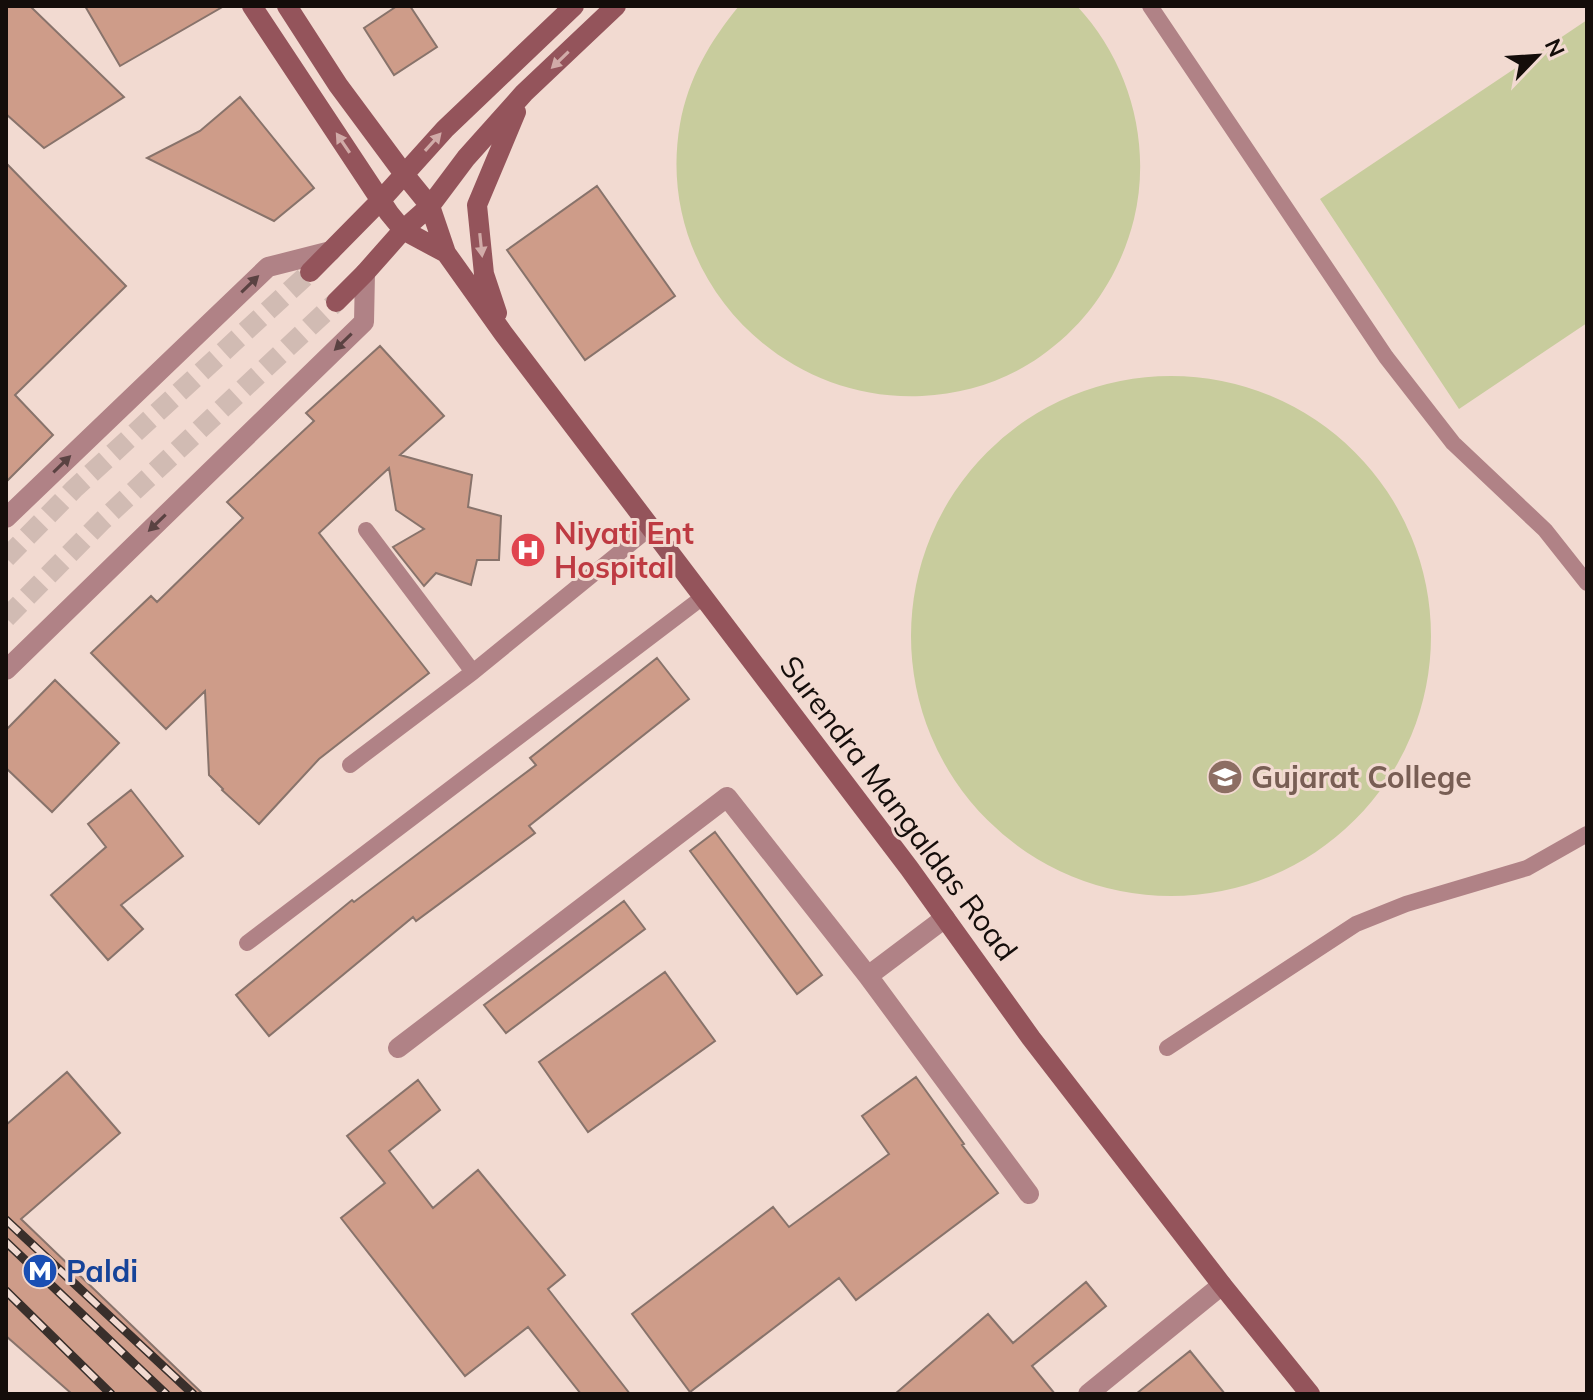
<svg xmlns="http://www.w3.org/2000/svg" width="1593" height="1400" viewBox="0 0 1593 1400" font-family="Mulish,sans-serif">
	<style>
		.green { fill: #c8cc9d }
		.building { fill: #ce9c89; stroke: #88736b; stroke-width: 2 }
		.lines { fill: none; stroke-linecap: round; stroke-linejoin: round }
		.secondary-tunnel { stroke: #d1bbb3; stroke-width: 20; stroke-dasharray: 20 10; stroke-linecap: butt }
		.service { stroke: #b08286; stroke-width: 16 }
		.minor { stroke: #b08286; stroke-width: 20 }
		.tertiary { stroke: #b08286; stroke-width: 20 }
		.secondary { stroke: #94545b; stroke-width: 20 }
		.rail-casing { stroke: #392f2b; stroke-width: 9 }
		.rail { stroke: #f2dad1; stroke-width: 6; stroke-dasharray: 18; stroke-linecap: butt }
		.oneway { fill: #d1aba8 }
		.oneway2 { fill: #5a4242 }
		.labels { text-anchor: middle; dominant-baseline: central; stroke-width: 6; stroke-linejoin: round; paint-order: stroke }
		.health-label { font-size: 30px; font-weight: bold; fill: #be3a42; stroke: #f2dad1; text-anchor: start }
		.education-label { font-size: 30px; font-weight: bold; fill: #785e54; stroke: #f2dad1; text-anchor: start }
		.street-label { font-size: 30px; fill: #140d0a; stroke: #f2dad1 }
		.transit-label { font-size: 30px; font-weight: bold; fill: #164399; stroke: #f2dad1; text-anchor: start }
	</style>
	<rect width="100%" height="100%" fill="#f2dad1"/>
	<path class="green" d="M 739,6 L 1077,6 C 1130,63 1152,144 1134,219 C 1120,275 1088,323 1041,356 C 1006,381 964,394 922,396 C 775,403 654,271 680,124 C 688,79 710,41 739,6 Z
		M 1587,20 L 1587,323 L 1459,409 L 1320,199 Z
		M911 636a260 260 0 1 1 520 0a260 260 0 1 1-520 0Z"/>
	<path class="building" d="M 6,6 L 30,6 L 124,97 L 44,148 L 6,114 Z
		M 85,6 L 224,6 L 120,66 Z
		M 397,6 L 410,6 L 437,47 L 394,75 L 364,28 Z
		M 240,97 L 314,188 L 274,221 L 147,158 L 200,131 Z
		M 6,163 L 126,286 L 15,395 L 53,435 L 6,482 Z
		M 597,186 L 675,296 L 585,360 L 507,250 Z
		M 380,346 L 444,416 L 400,455 L 472,475 L 468,507 L 501,516 L 499,560 L 477,560 L 471,585 L 436,573 L 424,586 L 393,547 L 424,529 L 396,510 L 389,468 L 319,533 L 429,673 L 319,759 L 259,824 L 222,790 L 223,789 L 209,775 L 205,691 L 166,729 L 91,653 L 151,596 L 157,602 L 243,518 L 227,502 L 314,421 L 306,413 Z
		M 657,658 L 689,699 L 529,826 L 535,833 L 416,921 L 413,917 L 269,1036 L 236,995 L 352,900 L 354,902 L 536,765 L 530,758 Z
		M 55,680 L 119,743 L 52,812 L 6,768 L 6,730 Z
		M 131,790 L 183,856 L 121,905 L 143,929 L 108,960 L 51,895 L 106,847 L 88,824 Z
		M 715,832 L 822,975 L 797,994 L 690,851 Z
		M 624,901 L 645,929 L 506,1033 L 484,1005 Z
		M 665,972 L 715,1041 L 588,1132 L 539,1062 Z
		M 67,1072 L 120,1133 L 21,1219 L 203,1394 L 72,1394 L 6,1336 L 6,1125 Z
		M 916,1077 L 964,1144 L 962,1145 L 998,1193 L 856,1300 L 839,1278 L 690,1392 L 632,1314 L 773,1207 L 789,1227 L 889,1154 L 862,1116 Z
		M 418,1080 L 440,1110 L 389,1151 L 433,1208 L 478,1170 L 565,1275 L 548,1289 L 630,1394 L 581,1394 L 528,1327 L 465,1376 L 341,1218 L 385,1183 L 347,1136 Z
		M 1086,1282 L 1106,1306 L 1032,1366 L 1055,1394 L 895,1394 L 988,1314 L 1013,1343 Z
		M 1190,1351 L 1225,1394 L 1136,1394 Z"/>
	<g class="lines">
		<path class="secondary-tunnel" d="M 6,558 L 74,489 L 310,272
			M 6,618 L 102,521 L 336,302"/>
		<path class="service" d="M 1150,6 L 1386,357 L 1453,443 L 1545,530 L 1587,583
			M 366,530 L 473,672 L 651,527
			M 350,765 L 473,672
			M 247,943 L 703,597
			M 1167,1048 L 1356,924 L 1406,904 L 1527,868 L 1587,834"/>
		<path class="minor" d="M 868,976 L 1029,1194
			M 398,1048 L 727,797 L 868,976 L 945,918
			M 1088,1394 L 1222,1285"/>
		<path class="tertiary" d="M 6,518 L 268,267 L 331,251
			M 6,670 L 364,322 L 365,273"/>
		<path class="secondary" d="M 252,6 L 389,213 L 403,230 L 446,253
			M 287,6 L 338,85 L 404,174 L 430,206 L 446,253 L 503,333 L 909,868 L 1031,1038 L 1222,1285 L 1310,1394
			M 310,272 L 381,200 L 445,129 L 574,6
			M 336,302 L 365,273 L 403,230 L 430,206 L 466,158 L 524,93 L 616,6
			M 497,313 L 484,274 L 477,205 L 516,112"/>
		<defs>
			<path id="rail" d="M 6,1220 L 193,1394
				M 6,1242 L 166,1394
				M 6,1291 L 111,1394"/>
		</defs>
		<use href="#rail" class="rail-casing"/>
		<use href="#rail" class="rail"/>
	</g>
	<defs><path id="oneway-solid" d="M-6-.8H1V-3.2L6.5 0L1 3.2V.8H-6Z" transform="scale(2)"/></defs>
	<g class="oneway">
		<use href="#oneway-solid" transform="translate(560 60) rotate(136)"/>
		<use href="#oneway-solid" transform="translate(433 142) rotate(-48)"/>
		<use href="#oneway-solid" transform="translate(343 143) rotate(-124)"/>
		<use href="#oneway-solid" transform="translate(481 245) rotate(84)"/>
	</g>
	<g class="oneway2">
		<use href="#oneway-solid" transform="translate(250 284) rotate(-44)"/>
		<use href="#oneway-solid" transform="translate(343 342) rotate(136)"/>
		<use href="#oneway-solid" transform="translate(62 464) rotate(-44)"/>
		<use href="#oneway-solid" transform="translate(157 523) rotate(136)"/>
	</g>
	<defs>
		<symbol id="hospital-disc" viewBox="-11 -11 22 22"><circle r="9.5" fill="#e0444e" stroke="#f2dad1"/><path d="M-5-5h3v3.5h4V-5h3V5h-3V1.5h-4V5h-3Z" fill="#fff"/></symbol>
		<symbol id="university-disc" viewBox="-11 -11 22 22"><circle r="9.5" fill="#8d6e63" stroke="#f2dad1"/><path d="M0-5L7-2L0 1L-7-2ZM-4 1L0 2.5L4 1V4Q0 6-4 4Z" fill="#fff"/></symbol>
		<symbol id="metro-disc" viewBox="-11 -11 22 22"><circle r="9.5" fill="#1a4fb4" stroke="#f2dad1"/><path d="M-5.5 5V-5H-3L0 0L3-5H5.5V5H3V-.5L0 4L-3-.5V5Z" fill="#fff"/></symbol>
	</defs>
	<g fill-rule="evenodd">
		<use href="#hospital-disc" x="508" y="530" width="40" height="40"/>
		<use href="#university-disc" x="1205" y="757" width="40" height="40"/>
		<use href="#metro-disc" x="20" y="1251" width="40" height="40"/>
	</g>
	<g class="labels">
		<g class="health-label">
			<text x="554" y="533">Niyati Ent<tspan x="554" dy="34">Hospital</tspan></text>
		</g>
		<g class="education-label">
			<text x="1251" y="777">Gujarat College</text>
		</g>
		<g class="street-label">
			<text transform="translate(899 808) rotate(53)">Surendra Mangaldas Road</text>
		</g>
		<g class="transit-label">
			<text x="66" y="1271">Paldi</text>
		</g>
	</g>
	<rect width="1593" height="1400" fill="none" stroke="#140d0a" stroke-width="16"/>
	<g transform="translate(1537 56) rotate(65)" stroke="#f2dad1" stroke-width="6" paint-order="stroke">
	<path d="M0-6L14 30L0 20L-14 30Z" fill="#140d0a"/>
	<text y="-12" font-size="22" font-weight="bold" text-anchor="middle" fill="#140d0a">N</text>
	</g>
</svg>
